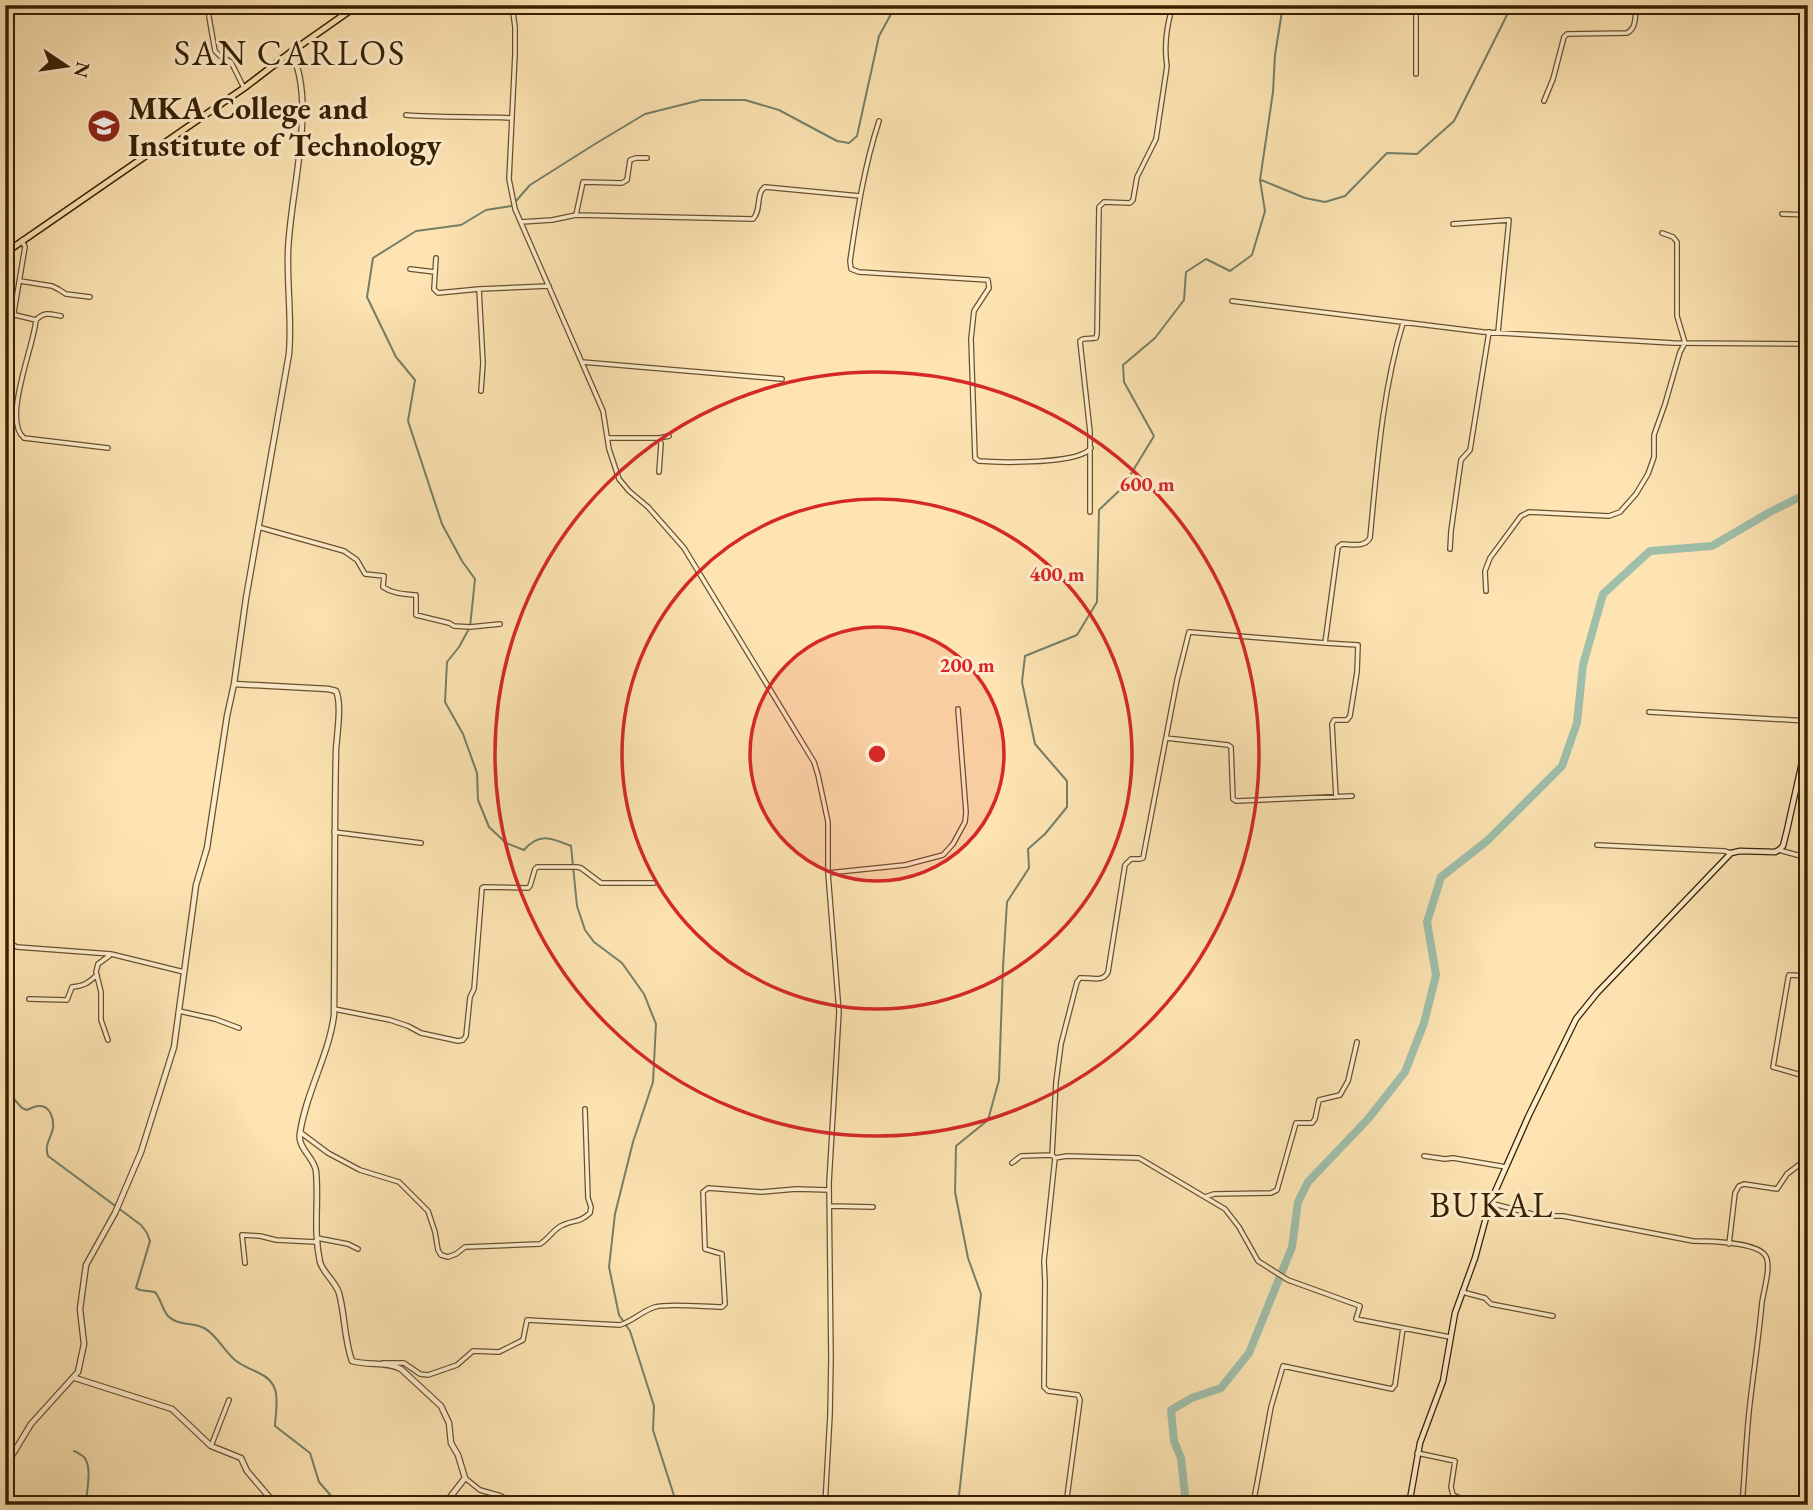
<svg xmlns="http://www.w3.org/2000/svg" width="1813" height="1510" viewBox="0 0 1813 1510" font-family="'EB Garamond',serif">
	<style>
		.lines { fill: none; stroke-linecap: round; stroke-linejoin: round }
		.stream { stroke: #757f67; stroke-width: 2 }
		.river { stroke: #9fbfab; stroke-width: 8 }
		.minor-casing { stroke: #68512e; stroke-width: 6 }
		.tertiary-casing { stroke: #68512e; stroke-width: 7 }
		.secondary-casing { stroke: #372002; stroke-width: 7 }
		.primary-casing { stroke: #372002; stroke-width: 8 }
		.minor { stroke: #feedcd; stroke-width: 3.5 }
		.tertiary { stroke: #feedcd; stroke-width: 4.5 }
		.secondary { stroke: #feedcd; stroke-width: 4.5 }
		.primary { stroke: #fde4b2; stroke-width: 5 }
		.ring { fill: none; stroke: #d62828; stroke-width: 3.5 }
		.labels { text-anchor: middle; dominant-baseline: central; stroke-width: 6; stroke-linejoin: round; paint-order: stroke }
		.poi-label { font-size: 32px; font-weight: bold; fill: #372002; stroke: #feedcd; text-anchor: start }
		.quarter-label { font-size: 35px; letter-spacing: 2px; fill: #372002; stroke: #feedcd }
		.centre { fill: #d62828; stroke: #feedcd; stroke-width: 3.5 }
		.ring-label { font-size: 21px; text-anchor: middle; font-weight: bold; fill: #d62828; stroke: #feedcd; stroke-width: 6; stroke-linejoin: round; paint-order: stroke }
	</style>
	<rect width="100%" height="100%" fill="#fde4b2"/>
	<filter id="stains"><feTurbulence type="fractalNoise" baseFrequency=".00286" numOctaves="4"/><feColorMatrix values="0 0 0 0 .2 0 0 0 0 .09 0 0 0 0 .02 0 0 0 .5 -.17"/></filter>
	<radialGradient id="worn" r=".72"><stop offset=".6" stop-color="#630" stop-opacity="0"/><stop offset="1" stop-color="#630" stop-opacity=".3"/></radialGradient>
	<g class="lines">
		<path class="stream" d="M 1261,180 L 1305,198 L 1325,202 L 1345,196 L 1387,153 L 1417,154 L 1454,121 L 1512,5
			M 516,201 L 530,185 L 595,144 L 645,114 L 701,100 L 745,100 L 779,110 L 837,141 L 849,143 L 857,136 L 879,36 L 896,5
			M 511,206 L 486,210 L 461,225 L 416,231 L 373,258 L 367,297 L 396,357 L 415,380 L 408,421 L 442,524 L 462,561 L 475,579 L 470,627 L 459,647 L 447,662 L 445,702 L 463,734 L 477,773 L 478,800 L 489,827 L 506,843 L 524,850 C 539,832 552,838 571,846 L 577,906 L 585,930 L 594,942 L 622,963 L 644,994 L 656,1024 L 653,1082 L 633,1142 L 615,1214 L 609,1267 L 619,1315 L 630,1331 L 654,1406 L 653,1430 L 677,1505
			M 5,1089 L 22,1108 L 27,1110 C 31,1108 35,1106 39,1106 C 50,1105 54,1119 53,1128 C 51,1139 44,1144 48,1156 L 141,1225 L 147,1233 L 150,1241 L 136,1288 L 140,1290 L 155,1292 C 161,1299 162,1309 168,1316 C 177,1326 193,1322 204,1328 C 217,1335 224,1351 235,1360 C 242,1366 251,1369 259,1373 C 283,1384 276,1404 275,1426 L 310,1453 L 319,1482 L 339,1505
			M 74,1451 C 75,1451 83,1456 84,1457 C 93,1468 86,1492 86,1505
			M 958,1505 L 981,1294 L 968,1258 L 955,1192 L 956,1146 L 988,1120 L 999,1080 L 1003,967 L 1007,902 L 1029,868 L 1028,849 L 1045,834 L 1067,807 L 1067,781 L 1035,744 L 1022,682 L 1025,656 L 1077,635 L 1097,602 L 1099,510 L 1123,487 L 1154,436 L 1124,382 L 1123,365 L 1155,338 L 1184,300 L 1186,272 L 1206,259 L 1230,271 L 1252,255 L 1265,211 L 1260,180 L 1273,92 L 1275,55 L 1283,5"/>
		<path class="river" d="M 1186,1505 L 1181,1458 L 1174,1441 L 1171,1410 L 1192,1398 L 1221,1388 L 1249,1353 L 1292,1247 L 1298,1202 L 1308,1182 L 1368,1119 L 1405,1072 L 1424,1023 L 1436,975 L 1427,922 L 1441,877 L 1487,841 L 1562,766 L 1577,723 L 1583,665 L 1603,594 L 1650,551 L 1712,546 L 1770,512 L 1808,493"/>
		<defs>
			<path id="minor" d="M 209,5 L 209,17 L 215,51 L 220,56 L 231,62 L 244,88
				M 512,5 L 515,27 L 515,54 L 509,179 L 515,209 L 603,411 L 609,449 L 619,479 L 629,491 L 648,507 L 684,548 L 814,762 L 818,775 L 828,822 L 828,873 L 839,1012 L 829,1183 L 831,1359 L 830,1415 L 825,1505
				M 1416,5 L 1416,74
				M 1544,101 L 1553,79 L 1564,37 L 1567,34 L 1627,33 C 1637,28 1635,15 1636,5
				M 406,115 C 441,118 477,116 512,118
				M 879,121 C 864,167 857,213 850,261 L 851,269 L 859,272 L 988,280 L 989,288 L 974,311 L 971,339 L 975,458 L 979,461 C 1002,463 1062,463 1082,454 C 1087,452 1087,452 1091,448
				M 1782,214 L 1808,215
				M 576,215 L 583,182 L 622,183 L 627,180 L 630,160 L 636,158 L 647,158
				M 521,222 L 552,220 L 576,215 L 753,219 C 762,210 755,194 765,187 L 860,196
				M 1453,224 L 1509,220 L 1498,332
				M 22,240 L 25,247 L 14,312 L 15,315 L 36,320 C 45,311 50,314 61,316
				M 436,258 L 434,289 L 438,293 L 479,289 L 549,286
				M 410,269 L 435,272
				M 20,281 L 52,286 L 58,289 L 66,294 L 90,297
				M 479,289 L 483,363 L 481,391
				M 1232,301 L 1483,332 L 1673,343 L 1808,344
				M 36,320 C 34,346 2,420 24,438 L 108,448
				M 1403,323 C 1382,392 1377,466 1370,538 C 1364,548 1352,544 1342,544 L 1338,547 L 1325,643 L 1189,632 L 1177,680 L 1143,858 L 1140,859 L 1131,859 L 1125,865 L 1108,972 C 1103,983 1090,977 1080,978 L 1077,982 L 1061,1044 L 1056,1082 L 1052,1155 L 1055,1158 L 1067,1156 L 1139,1158 L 1225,1209 L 1239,1227 L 1258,1261 L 1288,1280 L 1360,1306 L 1356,1319 L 1450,1337
				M 582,362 L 782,379
				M 608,438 L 659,438 L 669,436
				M 659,472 L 661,444 L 659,438
				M 1090,512 L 1090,432 L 1080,341 L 1083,339 L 1096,338 L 1097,334 L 1099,207 L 1104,202 L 1130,203 L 1133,200 L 1137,177 L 1156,139 L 1167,66 C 1164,47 1167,24 1173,5
				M 258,527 L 344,551 L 357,560 L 365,574 L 384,576 L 383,587 C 393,594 405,594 416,595 L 416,615 L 449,623 L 454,626 L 470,627 L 500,624
				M 1450,549 L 1451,531 L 1461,460 L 1470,450 L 1489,332
				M 1486,591 L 1485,571 L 1490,558 L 1521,516 L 1529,512 L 1609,516 L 1620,512 L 1636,494 L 1648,474 L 1654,457 L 1654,435 L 1665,404 L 1680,352 L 1685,343 L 1677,316 L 1677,242 L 1673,237 L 1662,233
				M 1325,643 L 1358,645 L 1357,672 L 1350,716 L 1347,720 L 1334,720 L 1332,724 L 1336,797
				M 1649,712 L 1808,721
				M 1166,738 L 1228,745 L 1231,747 L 1233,799 L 1236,801 L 1352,796
				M 334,832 L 421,843
				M 1597,845 L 1724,851 L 1731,853
				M 1779,850 L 1808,858
				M 828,873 L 905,865 L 943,855 L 953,844 L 965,822 L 966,812 L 958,709
				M 5,941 L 17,947 L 111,954 L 184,972
				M 1808,976 L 1789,975 L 1788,979 L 1773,1067 L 1808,1077
				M 29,999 L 67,1000 L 72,987 C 84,986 88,983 97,975
				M 334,1009 L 390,1020 L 408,1026 L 421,1033 L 458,1041 L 463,1040 L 466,1036 L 470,997 L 474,989 L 482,888 L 484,887 L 528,888 L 530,886 L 535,869 L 537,867 L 577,867 L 581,868 L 601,883 L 654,883
				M 179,1011 L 215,1019 L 239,1028
				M 108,1040 L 101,1020 L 101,992 L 96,972 L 98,964 L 109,956
				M 300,1132 L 328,1153 L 360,1170 L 399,1182 L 428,1211 L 435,1232 L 438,1250 L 441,1255 L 448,1257 L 456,1254 L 465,1247 L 540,1244 C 549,1239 554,1228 563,1225 C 575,1219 578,1224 590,1213 L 591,1207 L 588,1198 L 585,1109
				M 1424,1156 L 1445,1159 L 1453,1158 L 1506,1167
				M 1055,1158 L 1044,1261 L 1045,1282 L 1044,1387 L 1048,1391 L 1078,1395 L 1080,1400 L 1066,1505
				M 1012,1163 L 1021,1156 L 1052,1155
				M 1205,1197 L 1214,1194 L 1271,1193 L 1277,1190 L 1296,1123 L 1312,1123 L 1315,1119 L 1319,1100 L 1340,1095 L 1348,1081 L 1357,1042
				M 1490,1203 L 1540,1216 L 1563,1216 L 1693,1241 C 1709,1241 1755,1242 1765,1255 C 1772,1264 1764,1289 1762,1302 C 1759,1335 1754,1369 1750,1403 C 1746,1437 1745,1471 1742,1505
				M 830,1206 L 873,1207
				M 317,1238 L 348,1244 L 358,1249
				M 1729,1244 L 1735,1193 L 1739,1186 L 1744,1184 L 1777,1189 L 1787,1174 L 1804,1161
				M 245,1263 L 242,1235 L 260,1236 L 276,1240 L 316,1242
				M 1462,1292 L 1485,1298 L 1491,1304 L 1553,1316
				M 383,1363 L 404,1363 L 420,1374 L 428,1375 L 457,1365 L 473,1351 L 499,1352 L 523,1340 L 527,1320 L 620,1325 C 633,1321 642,1311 655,1307 C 668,1303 706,1307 722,1307 L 725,1304 L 722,1254 L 705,1249 L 703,1192 L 708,1188 L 761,1192 L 796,1189 L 829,1190
				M 211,1446 L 229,1400
				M 1417,1453 L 1455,1461 L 1451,1487 L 1453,1495 L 1460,1498 L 1495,1505
				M 465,1478 L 480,1490 L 501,1496 L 516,1505
				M 1253,1505 L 1271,1407 L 1283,1366 L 1392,1389 L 1395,1385 L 1403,1328"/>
			<path id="tertiary" d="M 234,684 L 328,689 L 336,691 C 342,703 337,734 336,750 C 334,838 335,926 334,1015 C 329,1055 306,1092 300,1133 C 297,1148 314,1157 316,1171 C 319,1202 313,1230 320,1262 C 323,1273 335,1281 339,1293 C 345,1315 344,1339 352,1361 C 369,1366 386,1361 401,1369 L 441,1406 L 449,1423 L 451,1443 L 458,1455 L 465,1478 L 444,1505
				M 75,1378 L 172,1409 L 211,1446 L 241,1458 L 247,1471 L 276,1505
				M 5,1475 L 11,1457 L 31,1424 L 78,1372 L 84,1344 L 80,1309 L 86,1265 L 115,1213 L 141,1152 L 174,1047 L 196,885 L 207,848 L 227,716 L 234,684 L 246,598 L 289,354 C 292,320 287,287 288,253 C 289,196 318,102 291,52"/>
			<path id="secondary" d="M 1409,1505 L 1420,1443 L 1443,1381 L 1455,1313 L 1475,1258 L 1490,1203 L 1529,1115 L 1576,1019 L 1597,993 L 1731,853 L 1740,851 L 1775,852 L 1779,850 L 1783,846 L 1787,830 L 1801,767 L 1808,725"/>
			<path id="primary" d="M 5,253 L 244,88 L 291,52 L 358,5"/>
		</defs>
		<use href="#minor" class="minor-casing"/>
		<use href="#tertiary" class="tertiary-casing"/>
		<use href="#secondary" class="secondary-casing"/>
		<use href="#primary" class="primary-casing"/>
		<use href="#minor" class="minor"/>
		<use href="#tertiary" class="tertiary"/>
		<use href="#secondary" class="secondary"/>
		<use href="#primary" class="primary"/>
	</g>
	<circle cx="877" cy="754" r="127" fill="#d62828" fill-opacity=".12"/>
	<g class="ring">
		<circle cx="877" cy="754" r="127"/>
		<circle cx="877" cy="754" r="255"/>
		<circle cx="877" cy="754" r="382"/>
	</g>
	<defs>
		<symbol id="university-disc" viewBox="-11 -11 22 22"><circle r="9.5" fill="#8f2418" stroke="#feedcd"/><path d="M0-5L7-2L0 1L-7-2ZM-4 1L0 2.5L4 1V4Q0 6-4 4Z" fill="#fff"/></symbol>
	</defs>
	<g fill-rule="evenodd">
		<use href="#university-disc" x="85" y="107" width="38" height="38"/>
	</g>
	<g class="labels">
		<g class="poi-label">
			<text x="128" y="108">MKA College and<tspan x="128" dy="37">Institute of Technology</tspan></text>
		</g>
		<g class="quarter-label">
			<text x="290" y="52">SAN CARLOS</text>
			<text x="1492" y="1204">BUKAL</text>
		</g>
	</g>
	<circle cx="877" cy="754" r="10" class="centre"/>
	<g class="ring-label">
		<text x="1147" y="491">600 m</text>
		<text x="1057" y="581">400 m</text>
		<text x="967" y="672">200 m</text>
	</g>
	<rect width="1813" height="1510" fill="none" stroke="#fde4b2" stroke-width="28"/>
	<rect x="7" y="7" width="1799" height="1496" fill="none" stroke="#372002" stroke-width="3.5"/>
	<rect x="14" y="14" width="1785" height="1482" fill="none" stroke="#372002" stroke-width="2"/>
	<g transform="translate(66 66) rotate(103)" stroke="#feedcd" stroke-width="5" paint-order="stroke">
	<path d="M0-5L12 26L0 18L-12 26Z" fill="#372002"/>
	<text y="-10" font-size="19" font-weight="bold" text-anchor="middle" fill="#372002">N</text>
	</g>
	<rect width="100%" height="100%" filter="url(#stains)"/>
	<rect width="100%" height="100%" fill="url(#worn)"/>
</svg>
